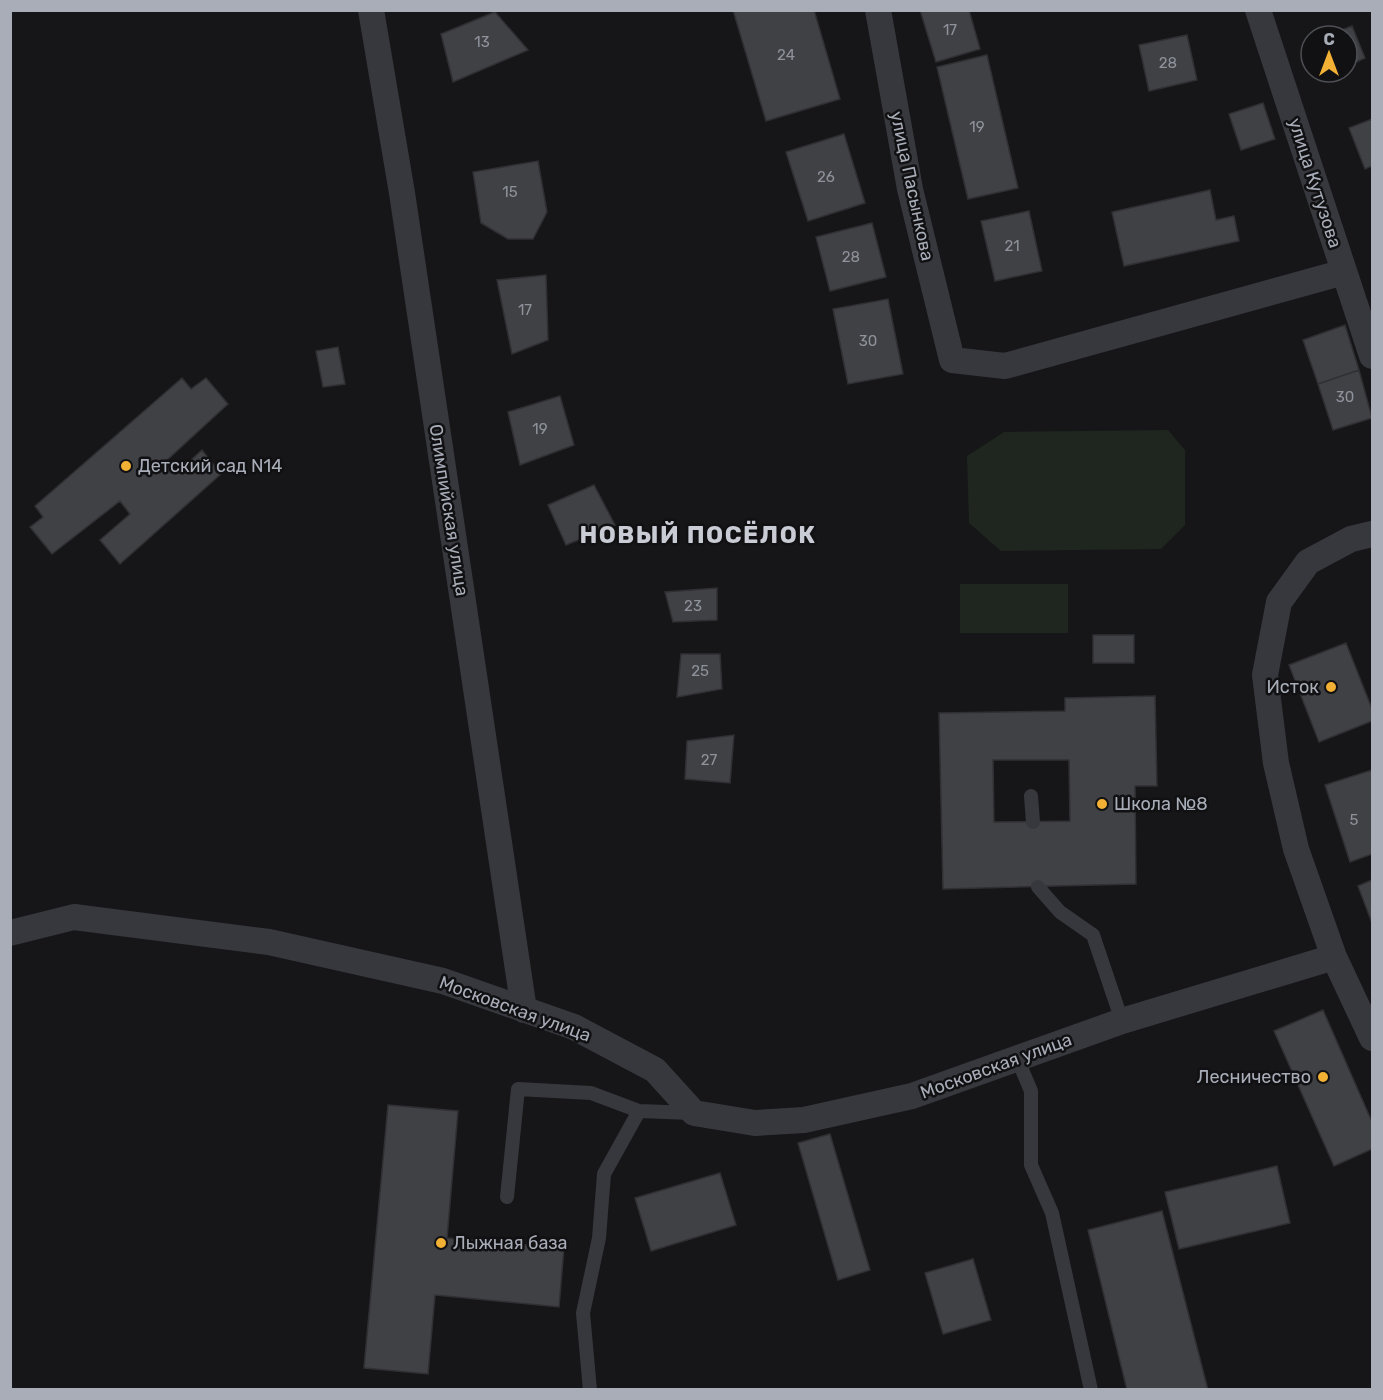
<svg xmlns="http://www.w3.org/2000/svg" width="1383" height="1400" viewBox="0 0 1383 1400" font-family="Rubik,sans-serif">
	<style>
		.green { fill: #1e261f }
		.building { fill: #404145; stroke: #303034; stroke-width: 1.5; fill-rule: evenodd }
		.lines { fill: none; stroke-linecap: round; stroke-linejoin: round }
		.lane { stroke: #37383d; stroke-width: 14 }
		.street { stroke: #37383d; stroke-width: 26 }
		.poi-dot { fill: #f2b134; stroke: #111113; stroke-width: 2 }
		.labels { text-anchor: middle; dominant-baseline: central; stroke-width: 5; stroke-linejoin: round; paint-order: stroke }
		.number-label { font-size: 15px; fill: #8e929b }
		.street-label { font-size: 18px; fill: #a8adb8; stroke: #111113 }
		.poi-label { font-size: 18px; fill: #a8adb8; stroke: #111113; text-anchor: start }
		.district-label { font-size: 24px; font-weight: bold; letter-spacing: 1.5px; fill: #c9ccd4; stroke: #111113 }
	</style>
	<rect width="100%" height="100%" fill="#161618"/>
	<path class="green" d="M 1168,430 L 1185,450 L 1185,525 L 1161,549 L 1001,551 L 969,523 L 967,456 L 1004,432 Z
		M 960,584 L 1068,584 L 1068,633 L 960,633 Z"/>
	<path class="building" d="M 733,10 L 814,10 L 840,99 L 766,121 Z
		M 920,10 L 969,10 L 980,49 L 936,62 Z
		M 495,12 L 528,50 L 453,82 L 441,34 Z
		M 1352,26 L 1365,58 L 1347,66 L 1347,36 L 1326,36 Z
		M 1187,35 L 1197,80 L 1149,91 L 1139,45 Z
		M 987,55 L 1018,188 L 968,199 L 937,67 Z
		M 1263,103 L 1275,139 L 1241,150 L 1229,114 Z
		M 1372,119 L 1372,166 L 1365,169 L 1349,128 Z
		M 844,134 L 865,203 L 808,221 L 786,152 Z
		M 538,161 L 547,212 L 533,239 L 508,239 L 481,223 L 473,172 Z
		M 1210,190 L 1216,220 L 1234,216 L 1239,241 L 1124,266 L 1112,212 Z
		M 1029,211 L 1042,271 L 995,281 L 981,221 Z
		M 872,223 L 886,277 L 830,291 L 816,237 Z
		M 546,275 L 548,340 L 512,354 L 497,280 Z
		M 888,299 L 903,374 L 848,384 L 833,309 Z
		M 1345,325 L 1359,370 L 1318,384 L 1303,340 Z
		M 338,347 L 345,384 L 323,387 L 316,351 Z
		M 1359,370 L 1372,418 L 1333,430 L 1318,384 Z
		M 182,378 L 191,389 L 206,378 L 228,404 L 166,461 L 178,472 L 202,450 L 221,474 L 120,564 L 100,540 L 130,514 L 120,501 L 52,554 L 30,527 L 43,517 L 35,506 Z
		M 560,396 L 574,445 L 520,465 L 508,412 Z
		M 594,485 L 615,525 L 566,545 L 548,505 Z
		M 717,588 L 717,620 L 673,622 L 665,592 Z
		M 1093,635 L 1134,635 L 1134,663 L 1093,663 Z
		M 1346,643 L 1372,709 L 1372,721 L 1319,742 L 1289,665 Z
		M 681,654 L 720,654 L 722,689 L 677,697 Z
		M 1155,696 L 1157,786 L 1135,786 L 1136,884 L 943,889 L 939,713 L 1065,711 L 1065,698 ZM 993,760 L 1069,760 L 1070,821 L 994,822 Z
		M 734,735 L 730,783 L 685,779 L 687,741 Z
		M 1372,770 L 1372,854 L 1350,862 L 1325,785 Z
		M 1372,880 L 1372,923 L 1358,886 Z
		M 1323,1010 L 1372,1122 L 1372,1149 L 1334,1166 L 1274,1031 Z
		M 388,1105 L 458,1111 L 447,1238 L 564,1248 L 559,1307 L 435,1295 L 428,1374 L 364,1368 Z
		M 830,1134 L 870,1270 L 838,1280 L 798,1143 Z
		M 1277,1166 L 1290,1223 L 1179,1249 L 1165,1192 Z
		M 720,1173 L 736,1225 L 651,1251 L 635,1198 Z
		M 1162,1211 L 1208,1390 L 1127,1390 L 1088,1230 Z
		M 973,1259 L 991,1320 L 943,1334 L 925,1273 Z"/>
	<g class="lines">
		<path class="lane" d="M 1031,796 L 1033,822
			M 1038,887 L 1060,912 L 1093,935 L 1122,1021
			M 1017,1058 L 1031,1091 L 1031,1165 L 1052,1213 L 1091,1390
			M 507,1197 L 518,1089 L 591,1093 L 639,1111 L 692,1113
			M 590,1390 L 583,1313 L 599,1238 L 604,1174 L 639,1111"/>
		<path class="street" d="M 371,10 L 402,193 L 524,1010
			M 878,10 L 910,189 L 952,360 L 1005,366 L 1344,272
			M 1258,10 L 1372,356
			M 1372,534 L 1351,539 L 1308,562 L 1279,602 L 1265,675 L 1276,763 L 1296,849 L 1334,957 L 1372,1038
			M 10,933 L 74,917 L 269,942 L 443,981 L 574,1027 L 655,1070 L 694,1113 L 755,1123 L 804,1120 L 912,1096 L 1122,1021 L 1334,957"/>
	</g>
	<g class="poi-dot">
		<circle cx="126" cy="466" r="6"/>
		<circle cx="1331" cy="687" r="6"/>
		<circle cx="1102" cy="804" r="6"/>
		<circle cx="1323" cy="1077" r="6"/>
		<circle cx="441" cy="1243" r="6"/>
	</g>
	<g class="labels">
		<g class="number-label">
			<text x="950" y="30">17</text>
			<text x="482" y="42">13</text>
			<text x="786" y="55">24</text>
			<text x="1168" y="63">28</text>
			<text x="977" y="127">19</text>
			<text x="826" y="177">26</text>
			<text x="510" y="192">15</text>
			<text x="1012" y="246">21</text>
			<text x="851" y="257">28</text>
			<text x="525" y="310">17</text>
			<text x="868" y="341">30</text>
			<text x="1345" y="397">30</text>
			<text x="540" y="429">19</text>
			<text x="693" y="606">23</text>
			<text x="700" y="671">25</text>
			<text x="709" y="760">27</text>
			<text x="1354" y="820">5</text>
		</g>
		<g class="street-label">
			<text transform="translate(1315 183) rotate(72)">улица Кутузова</text>
			<text transform="translate(912 186) rotate(78)">улица Пасынкова</text>
			<text transform="translate(449 510) rotate(81)">Олимпийская улица</text>
			<text transform="translate(515 1009) rotate(20)">Московская улица</text>
			<text transform="translate(996 1066) rotate(-20)">Московская улица</text>
		</g>
		<g class="poi-label">
			<text x="138" y="466">Детский сад N14</text>
			<text x="1319" y="687" text-anchor="end">Исток</text>
			<text x="1114" y="804">Школа №8</text>
			<text x="1311" y="1077" text-anchor="end">Лесничество</text>
			<text x="453" y="1243">Лыжная база</text>
		</g>
		<g class="district-label">
			<text x="698" y="535">НОВЫЙ ПОСЁЛОК</text>
		</g>
	</g>
	<rect width="1383" height="1400" fill="none" stroke="#a8adb8" stroke-width="24"/>
	<g transform="translate(1329 54)"><circle r="28" fill="#111113" stroke="#4d4f55" stroke-width="1.5"/>
	<path d="M0-4.5L10 22L0 15L-10 22Z" fill="#f2b134"/>
	<text y="-9" font-size="16" font-weight="bold" text-anchor="middle" fill="#a8adb8">С</text>
	</g>
</svg>
